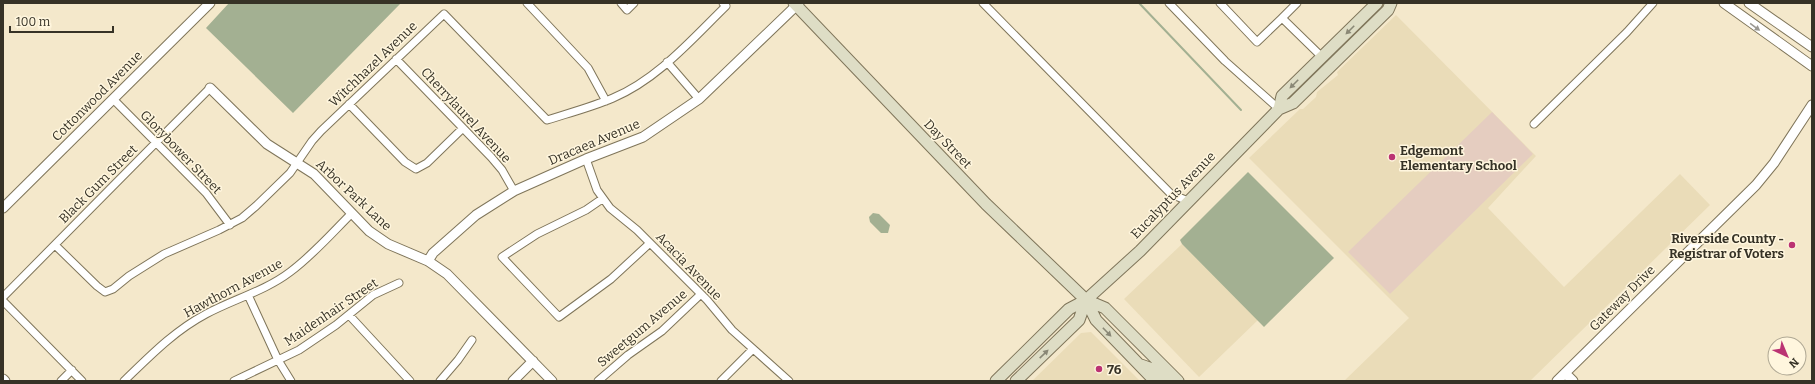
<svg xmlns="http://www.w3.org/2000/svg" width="1815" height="384" viewBox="0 0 1815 384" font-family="Bitter,serif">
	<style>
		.built { fill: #eadcb8 }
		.pitch { fill: #e5cdc0 }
		.water { fill: #a3b092 }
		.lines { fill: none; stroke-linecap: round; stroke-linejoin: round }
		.stream { stroke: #a3b092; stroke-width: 2 }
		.minor-casing { stroke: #7f755a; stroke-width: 9 }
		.tertiary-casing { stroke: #7f755a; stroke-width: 11 }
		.secondary-casing { stroke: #7f755a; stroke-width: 13 }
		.minor { stroke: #fff; stroke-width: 7 }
		.tertiary { stroke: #fff; stroke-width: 9 }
		.secondary { stroke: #deddc5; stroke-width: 11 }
		.oneway { fill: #9a9892 }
		.oneway2 { fill: #8a8876 }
		.poi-dot { fill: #bb3373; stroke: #fff6de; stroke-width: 1.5 }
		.labels { text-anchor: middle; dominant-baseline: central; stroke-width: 3; stroke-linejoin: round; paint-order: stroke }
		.street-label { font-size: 13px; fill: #363226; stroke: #fff6de }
		.poi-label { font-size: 13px; font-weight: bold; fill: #363226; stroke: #fff6de; text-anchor: start }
	</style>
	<rect width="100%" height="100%" fill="#f4e8cb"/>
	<path class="built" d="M 1396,15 L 1536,156 L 1488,208 L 1564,287 L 1680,174 L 1710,205 L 1530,381 L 1344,381 L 1409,318 L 1249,158 L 1300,109 L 1303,109 L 1316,97 L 1317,92 L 1338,75 L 1337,72 Z
		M 1182,244 L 1258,320 L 1199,377 L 1124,299 Z
		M 1091,332 L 1140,381 L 1032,381 L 1081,333 Z"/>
	<path class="pitch" d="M 1492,112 L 1533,154 L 1390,294 L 1348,252 Z"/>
	<path class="water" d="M 229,3 L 401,3 L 293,113 L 206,28 Z
		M 1248,172 L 1334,258 L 1264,327 L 1182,244 L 1180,240 Z
		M 873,213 L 879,214 L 890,225 L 888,233 L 881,233 L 870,222 L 869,217 Z"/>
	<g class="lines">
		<path class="stream" d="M 1139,3 L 1241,110"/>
		<defs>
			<path id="minor" d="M 527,3 L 588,68 L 606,101
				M 621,3 L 627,10 L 634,3
				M 983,3 L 1171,194 L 1188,201
				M 1169,3 L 1225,61 L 1279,109
				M 1220,3 L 1257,42 L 1282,18
				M 1297,3 L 1282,18 L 1322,57
				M 396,59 L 491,157 L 502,170 L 514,191
				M 667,62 L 699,99
				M 113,99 L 206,193 L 230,225
				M 349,104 L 405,162 L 416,169 L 427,163 L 463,128
				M 1534,124 L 1627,32 L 1653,3
				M 586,159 L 597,190 L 610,208 L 637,230 L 707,300 L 732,330 L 789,381
				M 602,199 L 586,210 L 537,234 L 502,257 L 559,317 L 611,279 L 650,243
				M 55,245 L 97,286 L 105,292 L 113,289 L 129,276 L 164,254 L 219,230 L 242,218 L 256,206 L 290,173 L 312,141 L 321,131 L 444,14 L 547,120 C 569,113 592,107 613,98 C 658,79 692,39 726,6 L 723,3
				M 248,295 L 278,360 L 291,381
				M 3,297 L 210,88
				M 3,301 L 82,381
				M 349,315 L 410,381
				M 61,381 L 72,370
				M 124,381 C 150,356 174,331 206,314 C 234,299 265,291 290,272 C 313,255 332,233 352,213
				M 234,381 L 299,350 L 336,325 L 373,295 L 399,283
				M 440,381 L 458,360 L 472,340
				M 598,381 L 628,355 L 662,331 L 701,294
				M 721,381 L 753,349"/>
			<path id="tertiary" d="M 1724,3 L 1812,66
				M 1749,3 L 1812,47
				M 210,88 L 267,144 L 314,174 L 369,231 L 388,244 L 428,261 L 447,274 L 552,381
				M 3,208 L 210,3
				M 428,261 L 433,253 L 476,215 L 514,191 L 586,159 L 643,137 L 699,99 L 799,3
				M 1565,373 L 1573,381
				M 3,379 L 5,381
				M 513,381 L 533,361
				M 1557,381 L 1756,185 L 1774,163 L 1812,105"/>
			<path id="secondary" d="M 794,3 L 986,204 L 1086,300 L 1105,308 L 1178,381
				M 1279,109 L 1282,96 L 1377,3
				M 1086,300 L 1096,320 L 1155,381
				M 1141,365 L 1155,370 L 1166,381
				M 996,381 L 1069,309 L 1086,300 L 1140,251 L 1279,109 L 1293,103 L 1388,10 L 1391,3
				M 1016,381 L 1079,320 L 1086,300"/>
		</defs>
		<use href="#minor" class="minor-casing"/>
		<use href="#tertiary" class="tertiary-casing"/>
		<use href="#secondary" class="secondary-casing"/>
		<use href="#minor" class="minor"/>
		<use href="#tertiary" class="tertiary"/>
		<use href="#secondary" class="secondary"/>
	</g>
	<defs><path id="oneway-solid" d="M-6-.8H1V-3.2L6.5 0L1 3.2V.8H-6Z"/></defs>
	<use class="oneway" href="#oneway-solid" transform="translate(1755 27) rotate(36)"/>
	<g class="oneway2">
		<use href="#oneway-solid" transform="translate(1350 30) rotate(135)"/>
		<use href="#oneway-solid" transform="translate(1294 84) rotate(135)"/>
		<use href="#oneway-solid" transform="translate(1107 332) rotate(46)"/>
		<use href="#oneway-solid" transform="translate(1044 354) rotate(-44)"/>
	</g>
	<g class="poi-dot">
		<circle cx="1392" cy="157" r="4"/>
		<circle cx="1792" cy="245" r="4"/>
		<circle cx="1099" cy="369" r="4"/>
	</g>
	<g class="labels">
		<g class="street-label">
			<text transform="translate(373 64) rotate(-44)">Witchhazel Avenue</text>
			<text transform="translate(97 96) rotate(-45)">Cottonwood Avenue</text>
			<text transform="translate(466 115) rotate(47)">Cherrylaurel Avenue</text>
			<text transform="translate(594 142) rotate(-23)">Dracaea Avenue</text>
			<text transform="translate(948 144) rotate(46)">Day Street</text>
			<text transform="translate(181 152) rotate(46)">Glorybower Street</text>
			<text transform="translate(98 184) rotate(-45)">Black Gum Street</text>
			<text transform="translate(354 195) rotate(43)">Arbor Park Lane</text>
			<text transform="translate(1173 195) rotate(-46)">Eucalyptus Avenue</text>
			<text transform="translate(689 266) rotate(46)">Acacia Avenue</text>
			<text transform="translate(233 288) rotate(-28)">Hawthorn Avenue</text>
			<text transform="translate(1622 298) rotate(-45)">Gateway Drive</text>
			<text transform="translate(331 312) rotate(-34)">Maidenhair Street</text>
			<text transform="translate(642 328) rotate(-40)">Sweetgum Avenue</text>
		</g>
		<g class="poi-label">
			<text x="1400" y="150">Edgemont<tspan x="1400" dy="15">Elementary School</tspan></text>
			<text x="1784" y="238" text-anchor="end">Riverside County -<tspan x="1784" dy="15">Registrar of Voters</tspan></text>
			<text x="1107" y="369">76</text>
		</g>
	</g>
	<rect width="1815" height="384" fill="none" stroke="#363226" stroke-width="8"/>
	<g transform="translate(1787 356) rotate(136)"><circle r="19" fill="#fff6de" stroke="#afa894"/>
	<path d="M0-3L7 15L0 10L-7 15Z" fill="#bb3373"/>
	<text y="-6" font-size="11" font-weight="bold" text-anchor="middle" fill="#363226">N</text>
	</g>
	<path d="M10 26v6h103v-6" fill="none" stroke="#363226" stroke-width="2"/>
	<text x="16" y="26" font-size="12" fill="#363226" stroke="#fff6de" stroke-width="3" paint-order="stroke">100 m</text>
</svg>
